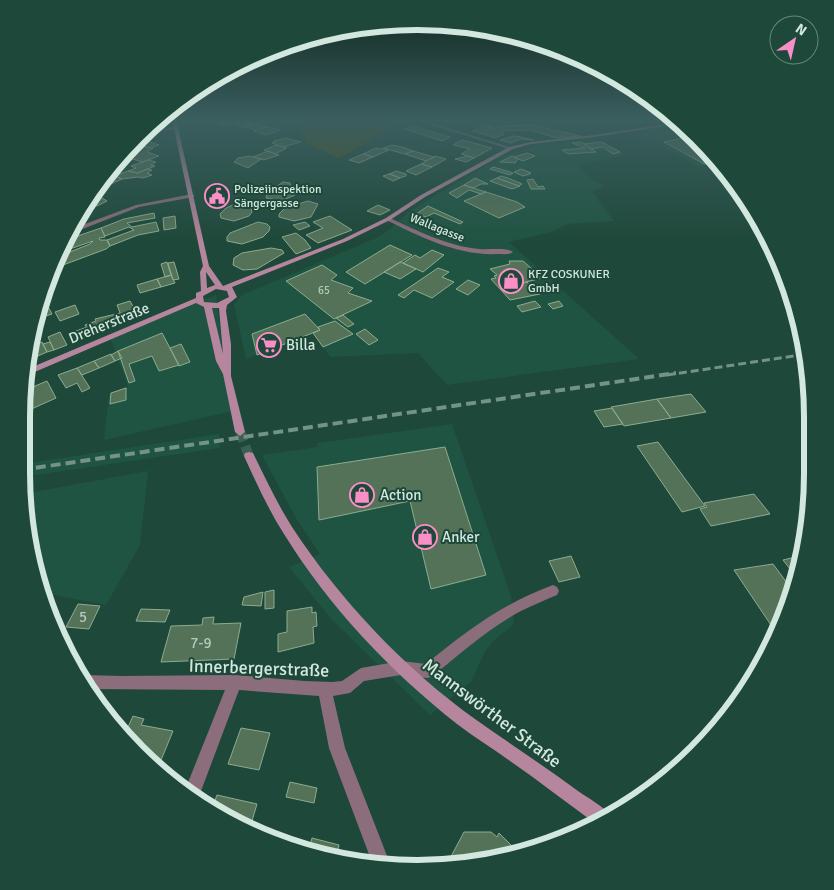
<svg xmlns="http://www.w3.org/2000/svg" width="834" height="890" viewBox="0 0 834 890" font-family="Signika,sans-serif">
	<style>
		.built { fill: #205442 }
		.green { fill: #4e4e17 }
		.building { fill: #547258; stroke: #8cac90; fill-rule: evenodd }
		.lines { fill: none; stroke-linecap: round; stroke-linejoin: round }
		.secondary-tunnel { stroke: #396052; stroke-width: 10; stroke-dasharray: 10 5; stroke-linecap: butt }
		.street { fill: #8c6d7c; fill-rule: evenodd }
		.secondary { fill: #b6869e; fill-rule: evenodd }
		.rail-far1 { stroke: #729386; stroke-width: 3; stroke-dasharray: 8 4; stroke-linecap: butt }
		.rail { stroke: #729386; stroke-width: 4; stroke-dasharray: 10 5; stroke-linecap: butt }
		.labels { text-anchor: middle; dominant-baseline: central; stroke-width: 4; stroke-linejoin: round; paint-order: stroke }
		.far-number-label { font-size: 11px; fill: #b2cabd }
		.far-poi-label { font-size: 12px; fill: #d2e8df; stroke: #1e4839; text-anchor: start }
		.far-street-label { font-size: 12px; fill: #d2e8df; stroke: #1e4839 }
		.street-label { font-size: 15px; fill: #d2e8df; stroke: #1e4839 }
		.poi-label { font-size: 15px; fill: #d2e8df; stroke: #1e4839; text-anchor: start }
		.near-number-label { font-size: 15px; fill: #b2cabd }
		.near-street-label { font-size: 18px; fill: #d2e8df; stroke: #1e4839 }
		.rim { fill: none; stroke: #d2e8df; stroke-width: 6 }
	</style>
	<rect width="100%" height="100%" fill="#1e4839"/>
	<path class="built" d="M 427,119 L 491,119 L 477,122 L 465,131 Z
		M 670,126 L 694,137 L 720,163 L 699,167 L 647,138 L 635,135 L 644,134 L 641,131 Z
		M 596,138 L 627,155 L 578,165 L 593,180 L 604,185 L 592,192 L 614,221 L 568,224 L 551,232 L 509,242 L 639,359 L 447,385 L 418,353 L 330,357 L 313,333 L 246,359 L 234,304 L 242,295 L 376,238 L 389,230 L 410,211 L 501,157 L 537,145 Z
		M 216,295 L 226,376 L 233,411 L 104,440 L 109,394 L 128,386 L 110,337 Z
		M 452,424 L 511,596 L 514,624 L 492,642 L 485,652 L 471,682 L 430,715 L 333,621 L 289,567 L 320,554 L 297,520 L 262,455 L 318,447 L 318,443 Z
		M 219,434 L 220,448 L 22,477 L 22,464 Z
		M 148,471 L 140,545 L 106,605 L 43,593 L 29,550 L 23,494 Z"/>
	<path class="green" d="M 310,119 L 400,119 L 393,124 L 389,131 L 339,158 L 309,145 L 296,121 Z"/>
	<path class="building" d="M 156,119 L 162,119 L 165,126 L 149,128 Z
		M 226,119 L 236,119 L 241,121 L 230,125 L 218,124 Z
		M 244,120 L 254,123 L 244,127 L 234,124 Z
		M 256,123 L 261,124 L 259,125 L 267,126 L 257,130 L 246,127 Z
		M 484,125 L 493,127 L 488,129 L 490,130 L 502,126 L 532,125 L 581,136 L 557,138 L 530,130 L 504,131 L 501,133 L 504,134 L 496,138 L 472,131 Z
		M 413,126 L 426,130 L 450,137 L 442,141 L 404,129 Z
		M 265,127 L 274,128 L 281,130 L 266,135 L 254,131 Z
		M 513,136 L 516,136 L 534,140 L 521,139 L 511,143 L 500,140 Z
		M 692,136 L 714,156 L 718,161 L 704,164 L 664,142 Z
		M 139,138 L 159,145 L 150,148 L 132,145 Z
		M 286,138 L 292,140 L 301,142 L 283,147 L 272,143 L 276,141 L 274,141 Z
		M 462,140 L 470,142 L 492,148 L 474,158 L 461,154 L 470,149 L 453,145 Z
		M 581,142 L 596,152 L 568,154 L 562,150 L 585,148 L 572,143 Z
		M 602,142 L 620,152 L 613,154 L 603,147 L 591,149 L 584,144 Z
		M 276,145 L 287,148 L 275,154 L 264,150 Z
		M 392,145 L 402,147 L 413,151 L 405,154 L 383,148 Z
		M 142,146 L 153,148 L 147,152 L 159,156 L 143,162 L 129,158 L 128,156 L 134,155 L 129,153 L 135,150 L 132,148 Z
		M 376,148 L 389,150 L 373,157 L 363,154 Z
		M 268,151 L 279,155 L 264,160 L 253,157 Z
		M 413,151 L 424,154 L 434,157 L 426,161 L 405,154 Z
		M 527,153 L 535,156 L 523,161 L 514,157 Z
		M 363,154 L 373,157 L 359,163 L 349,160 Z
		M 250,156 L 261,159 L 248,168 L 234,162 L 238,158 Z
		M 435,156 L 446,159 L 432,167 L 421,164 Z
		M 468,156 L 474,158 L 466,162 L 455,159 Z
		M 512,156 L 518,159 L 515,163 L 500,162 Z
		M 148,160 L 156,162 L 151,165 L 155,166 L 138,173 L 128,171 L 136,168 L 131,166 Z
		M 421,164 L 432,167 L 416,175 L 406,171 Z
		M 493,167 L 500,169 L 513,173 L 510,175 L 490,169 Z
		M 147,169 L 152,170 L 147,173 L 152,175 L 143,178 L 138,177 L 122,179 L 115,176 L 128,171 L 138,173 Z
		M 521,169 L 531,173 L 530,174 L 523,176 L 514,172 Z
		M 396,171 L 406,174 L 406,176 L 400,178 L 389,174 Z
		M 389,174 L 393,175 L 400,178 L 393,181 L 383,176 Z
		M 115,176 L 122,179 L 104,187 L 97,186 L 102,178 Z
		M 501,176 L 508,178 L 522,184 L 519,186 L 497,178 Z
		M 475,178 L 488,184 L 481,184 L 473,188 L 464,185 Z
		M 497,178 L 519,186 L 520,186 L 512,189 L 490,181 Z
		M 533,179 L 538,187 L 543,186 L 545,189 L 531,189 L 527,180 Z
		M 283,182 L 290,183 L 295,195 L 281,201 L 266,198 L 267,193 Z
		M 464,185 L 473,188 L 486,192 L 481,194 L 469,190 L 457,198 L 449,193 Z
		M 221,191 L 226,197 L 211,200 L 208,198 L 209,192 Z
		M 486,192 L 517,202 L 525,207 L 499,218 L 464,201 Z
		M 97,195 L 107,201 L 97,206 L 91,204 L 84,207 L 90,198 Z
		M 244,200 L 250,202 L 252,212 L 249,216 L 234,221 L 221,218 L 220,214 L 226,208 Z
		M 308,201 L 318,204 L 311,217 L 294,221 L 279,217 L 279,214 L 285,208 Z
		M 378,205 L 390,210 L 380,215 L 367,211 Z
		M 428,206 L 463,222 L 460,224 L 434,213 L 426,217 L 416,214 Z
		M 154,213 L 155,218 L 127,223 L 132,227 L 156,222 L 159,231 L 138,235 L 110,246 L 107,240 L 134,230 L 129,227 L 105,236 L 101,228 L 124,219 Z
		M 175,216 L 176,228 L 164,230 L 163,218 Z
		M 330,216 L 352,230 L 318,243 L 306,235 L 323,228 L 313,222 Z
		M 258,222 L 267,224 L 270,227 L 269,231 L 263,237 L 242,244 L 227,241 L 227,237 L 230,233 Z
		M 305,222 L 310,226 L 299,230 L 293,225 Z
		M 101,228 L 105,237 L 99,238 L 100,240 L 107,240 L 110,246 L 106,249 L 55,268 L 53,265 L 63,241 ZM 93,241 L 90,244 L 62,255 L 64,251 Z
		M 296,233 L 305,240 L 311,248 L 296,254 L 282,237 Z
		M 390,245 L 412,255 L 365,284 L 346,272 Z
		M 271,248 L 282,250 L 284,253 L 257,269 L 243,270 L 233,265 L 234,258 L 242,253 Z
		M 432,250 L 444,255 L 423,272 L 403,263 L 415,255 L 420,258 Z
		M 509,261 L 523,261 L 542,278 L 518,284 L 527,282 L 540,294 L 510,300 L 491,279 L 496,278 L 494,276 L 497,275 L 490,269 L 510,264 Z
		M 167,262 L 171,275 L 165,277 L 161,264 Z
		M 174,262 L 179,279 L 173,280 L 168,263 Z
		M 400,262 L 416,269 L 400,279 L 384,272 Z
		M 322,265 L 337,275 L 331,280 L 353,288 L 348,293 L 372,301 L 334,319 L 286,281 Z
		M 438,268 L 449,272 L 442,277 L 454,282 L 432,298 L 414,290 L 404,298 L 398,295 Z
		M 171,275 L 175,283 L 161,287 L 157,279 Z
		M 157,279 L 161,287 L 140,293 L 137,285 Z
		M 468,280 L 480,285 L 468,295 L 456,289 Z
		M 130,301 L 135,310 L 121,315 L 117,305 Z
		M 535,301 L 541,307 L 522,312 L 517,306 Z
		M 559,301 L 563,306 L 553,309 L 548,304 Z
		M 46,303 L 52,314 L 40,318 L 38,306 Z
		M 75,305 L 79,314 L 60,321 L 55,312 Z
		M 120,313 L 125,322 L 91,335 L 85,325 L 96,321 L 95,319 Z
		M 305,314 L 320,330 L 257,355 L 252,334 Z
		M 343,315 L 354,324 L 348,327 L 336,318 Z
		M 335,321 L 353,334 L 323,347 L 313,333 L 320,330 L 318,327 Z
		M 87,327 L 91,335 L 73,342 L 68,334 Z
		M 365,329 L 378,340 L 369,345 L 356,334 Z
		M 60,332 L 67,345 L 54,350 L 48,337 Z
		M 162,333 L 179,365 L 159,371 L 152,356 L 129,364 L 135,381 L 129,383 L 118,351 Z
		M 42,342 L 47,352 L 31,359 L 32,346 Z
		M 50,342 L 54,350 L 47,352 L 43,344 Z
		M 181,344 L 190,362 L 179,366 L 170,348 Z
		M 118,351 L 122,358 L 115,361 L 111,355 Z
		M 111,354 L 115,361 L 99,368 L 94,361 Z
		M 94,361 L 99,368 L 82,375 L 77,368 Z
		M 77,368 L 90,388 L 82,392 L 77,383 L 66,388 L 58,375 Z
		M 47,381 L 56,398 L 27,411 L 28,389 Z
		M 126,388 L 126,400 L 110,404 L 111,393 Z
		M 691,394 L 706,412 L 671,418 L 657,399 Z
		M 657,399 L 671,418 L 624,426 L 611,407 Z
		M 612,408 L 623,424 L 604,427 L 594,411 Z
		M 658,442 L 705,506 L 682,512 L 637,446 Z
		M 445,447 L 486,575 L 431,589 L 410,501 L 319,520 L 317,467 Z
		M 754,494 L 770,514 L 711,526 L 700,509 L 707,507 L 704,503 Z
		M 804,555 L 797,578 L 783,560 Z
		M 571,556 L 580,577 L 559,582 L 549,561 Z
		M 773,564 L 793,591 L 777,634 L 734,570 Z
		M 274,590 L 274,608 L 265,609 L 265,592 Z
		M 263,592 L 261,606 L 242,605 L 244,597 Z
		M 78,604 L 100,606 L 89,629 L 66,627 Z
		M 312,607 L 312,613 L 316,612 L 317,626 L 313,627 L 314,643 L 278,652 L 278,634 L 287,632 L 287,611 Z
		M 141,609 L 170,610 L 165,622 L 136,621 Z
		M 214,617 L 213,624 L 241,623 L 234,659 L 161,662 L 171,626 L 202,625 L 203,618 Z
		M 133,716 L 144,719 L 141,725 L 173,731 L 157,770 L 124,736 Z
		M 111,718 L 122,721 L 118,730 L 110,721 Z
		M 241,728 L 270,733 L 259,770 L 228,764 Z
		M 290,782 L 317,788 L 314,803 L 286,797 Z
		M 217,795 L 257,804 L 249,831 L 212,808 Z
		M 464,832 L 491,832 L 497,837 L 499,833 L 518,852 L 469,865 L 446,866 Z
		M 312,838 L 339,845 L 336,859 L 308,853 Z"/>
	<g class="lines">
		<path class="secondary-tunnel" d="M 240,432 L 249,456"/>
		<path class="street" d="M 412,119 L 419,119 L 513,148 L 509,149 Z
			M 177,127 L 179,129 L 143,133 L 146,130 Z
			M 192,194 L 194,195 L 194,197 L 139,207 L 67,235 L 69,230 L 136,205 Z
			M 386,218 L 390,218 C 418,231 447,246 479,249 C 489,250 506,247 513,252 C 509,255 504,254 498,254 C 458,256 421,237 386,220 Z
			M 553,585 L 557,587 L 559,591 L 557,595 C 545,600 533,605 521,611 C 489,628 461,653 433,676 L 428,678 L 401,675 L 364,681 L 350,693 L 333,696 L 345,748 L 391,866 L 390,868 L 373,865 L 329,748 L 319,696 L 239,690 L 198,799 L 185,790 L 225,690 L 88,689 L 80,676 L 83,675 L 122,676 L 235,675 L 305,681 L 332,682 L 342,681 L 361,668 L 401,661 L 426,664 C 468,630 502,604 553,585 Z"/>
		<path class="secondary" d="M 172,119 L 176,119 L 209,266 L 223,286 L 343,239 L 386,218 L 421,195 L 509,147 L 531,142 L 594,135 L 678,122 L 680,124 L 594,137 L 531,144 L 513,149 L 425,197 L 390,220 L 347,241 L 232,287 L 237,297 L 227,305 L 226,311 L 231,344 L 231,376 L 245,432 L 240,436 L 235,432 L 223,374 L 216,361 L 204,307 L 196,303 L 30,374 L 30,368 L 196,298 L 196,293 L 201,291 L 200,272 L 203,266 ZM 206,272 L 215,285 L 207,288 ZM 216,289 L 227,291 L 229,297 L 217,303 L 204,302 L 203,296 ZM 212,308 L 219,308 L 223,354 Z
			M 249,452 L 253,453 C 265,478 277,503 292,527 C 339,599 405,669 475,719 C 509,743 544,766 578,791 C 588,798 603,806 611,816 L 596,824 C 567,803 539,781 510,761 C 492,748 474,737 457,724 C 390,671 329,607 284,534 C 268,509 256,482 244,456 L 245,453 Z"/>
		<path class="rail-far1" d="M 667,375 L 807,354"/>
		<path class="rail" d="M 21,470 L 676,373"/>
	</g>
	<linearGradient id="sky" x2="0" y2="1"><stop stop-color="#10281f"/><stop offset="0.49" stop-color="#3b5e5f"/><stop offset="1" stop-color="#3b5e5f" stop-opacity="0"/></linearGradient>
	<rect width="834" height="244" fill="url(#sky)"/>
	<defs>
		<symbol id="civic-ring" viewBox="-11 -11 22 22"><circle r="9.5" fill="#1e4839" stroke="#fa8fc7" stroke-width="1.5"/><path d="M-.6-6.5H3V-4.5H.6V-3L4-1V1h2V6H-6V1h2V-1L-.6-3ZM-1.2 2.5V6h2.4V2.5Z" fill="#fa8fc7"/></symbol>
		<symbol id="shop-ring" viewBox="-11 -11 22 22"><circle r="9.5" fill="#1e4839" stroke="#fa8fc7" stroke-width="1.5"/><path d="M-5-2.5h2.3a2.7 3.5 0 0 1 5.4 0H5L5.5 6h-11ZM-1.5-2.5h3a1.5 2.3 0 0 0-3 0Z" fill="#fa8fc7"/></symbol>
		<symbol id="supermarket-ring" viewBox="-11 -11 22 22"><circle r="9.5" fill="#1e4839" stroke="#fa8fc7" stroke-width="1.5"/><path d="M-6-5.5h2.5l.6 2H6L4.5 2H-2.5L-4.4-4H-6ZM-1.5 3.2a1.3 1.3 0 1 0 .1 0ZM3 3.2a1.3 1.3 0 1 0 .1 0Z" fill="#fa8fc7"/></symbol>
	</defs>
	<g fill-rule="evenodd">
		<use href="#civic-ring" x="203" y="182" width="28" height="28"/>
		<use href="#shop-ring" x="497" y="267" width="28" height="28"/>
		<use href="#supermarket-ring" x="255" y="331" width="28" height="28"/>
		<use href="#shop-ring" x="348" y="481" width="28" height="28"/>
		<use href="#shop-ring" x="411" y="523" width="28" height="28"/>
	</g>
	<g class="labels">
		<g class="far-number-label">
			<text x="324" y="290">65</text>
		</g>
		<g class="far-poi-label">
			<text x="234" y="189">Polizeiinspektion<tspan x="234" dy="14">Sängergasse</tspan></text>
			<text x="528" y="274">KFZ COSKUNER<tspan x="528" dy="14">GmbH</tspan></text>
		</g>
		<g class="far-street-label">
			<text transform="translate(437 228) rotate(22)">Wallagasse</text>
		</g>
		<g class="street-label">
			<text transform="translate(109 323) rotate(-22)">Dreherstraße</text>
		</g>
		<g class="poi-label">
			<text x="286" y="345">Billa</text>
			<text x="380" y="495">Action</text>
			<text x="442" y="537">Anker</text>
		</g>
		<g class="near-number-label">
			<text x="83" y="617">5</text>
			<text x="201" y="643">7-9</text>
		</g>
		<g class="near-street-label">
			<text transform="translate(259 668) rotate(2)">Innerbergerstraße</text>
			<text transform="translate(492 713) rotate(37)">Mannswörther Straße</text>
		</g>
	</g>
	<path d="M0 0H834V890H0ZM417 30H417A387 387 0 0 1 804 417V473A387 387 0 0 1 417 860H417A387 387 0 0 1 30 473V417A387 387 0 0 1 417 30Z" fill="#1e4839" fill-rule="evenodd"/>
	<path class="rim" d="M417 30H417A387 387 0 0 1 804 417V473A387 387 0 0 1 417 860H417A387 387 0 0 1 30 473V417A387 387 0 0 1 417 30Z"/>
	<g transform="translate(794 40) rotate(34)"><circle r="24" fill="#1e4839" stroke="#66887b"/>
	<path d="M0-4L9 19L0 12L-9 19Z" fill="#fa8fc7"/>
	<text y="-8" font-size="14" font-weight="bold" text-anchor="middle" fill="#d2e8df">N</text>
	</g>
</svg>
